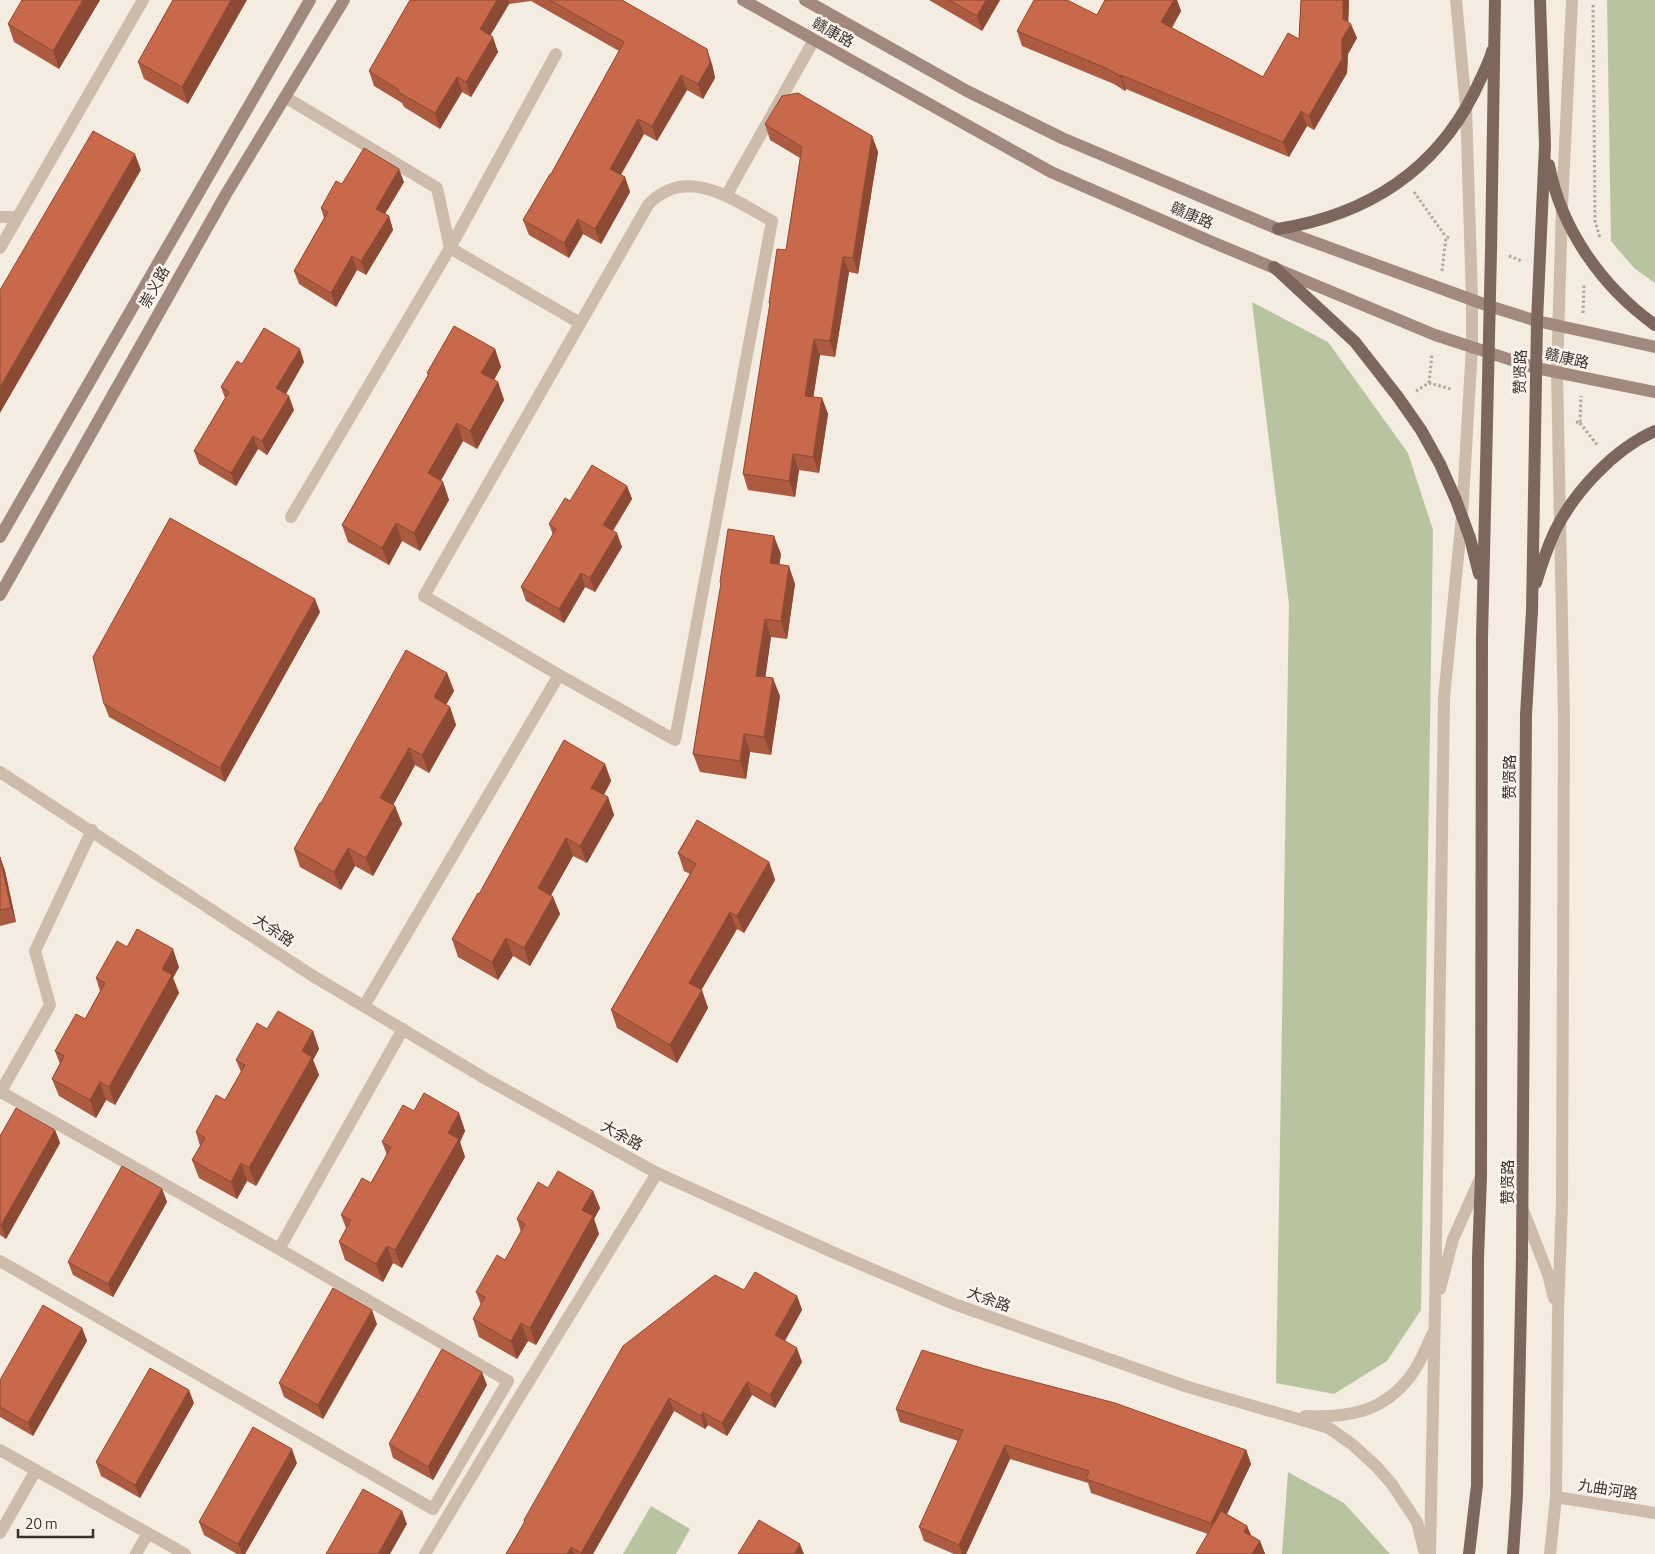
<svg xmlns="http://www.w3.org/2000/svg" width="1655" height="1554" viewBox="0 0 1655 1554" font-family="'Titillium Web','Noto Sans SC',sans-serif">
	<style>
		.green { fill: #b8c4a0 }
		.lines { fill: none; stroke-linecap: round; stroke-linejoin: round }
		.path { stroke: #b9a596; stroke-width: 3; stroke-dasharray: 2.5 2.5; stroke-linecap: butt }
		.service { stroke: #cdbbac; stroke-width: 12 }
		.tertiary { stroke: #cdbbac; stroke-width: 12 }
		.secondary { stroke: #a18a7d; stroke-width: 12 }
		.primary { stroke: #7d675c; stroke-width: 12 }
		.wall { fill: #ac5a40 }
		.shaded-wall { fill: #8c4a34 }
		.building { fill: #c8694b; stroke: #8c4a34 }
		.labels { text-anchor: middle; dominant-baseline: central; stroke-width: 5; stroke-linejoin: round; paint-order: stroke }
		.street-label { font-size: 15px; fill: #3b302b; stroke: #fbf5ee }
	</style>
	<rect width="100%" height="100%" fill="#f4ebe1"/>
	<path class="green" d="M 1607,0 L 1655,0 L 1655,283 L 1634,268 L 1611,241 Z
		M 1252,302 L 1328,342 L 1408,453 L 1433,530 L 1421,1310 L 1387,1361 L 1334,1394 L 1276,1383 L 1289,604 Z
		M 1288,1472 L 1344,1503 L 1390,1554 L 1282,1554 Z
		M 651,1506 L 690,1529 L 676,1554 L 623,1554 Z"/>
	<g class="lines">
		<path class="path" d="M 1593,5 L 1595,221 L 1600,238
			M 1414,192 L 1446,237
			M 1509,256 L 1522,261
			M 1442,271 L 1446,237 L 1451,238
			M 1583,313 L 1584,284
			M 1429,383 L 1432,354
			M 1416,391 L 1429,383 L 1451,389
			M 1576,422 L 1580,423 L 1581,396
			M 1580,423 L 1598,446"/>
		<path class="service" d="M 285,97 L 437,188 L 450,248 L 580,323
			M 726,196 L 814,40
			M 0,217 L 18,217
			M 0,248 L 143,0
			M 291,517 L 450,248 L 556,54
			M 364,1006 L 559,675 L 675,740 L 772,221 C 734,200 686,164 648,205 L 424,596 L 559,675
			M 1,1092 L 279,1249
			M 0,1093 L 50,1005 L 35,951 L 92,830
			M 0,1261 L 433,1509 L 508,1381 L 279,1249 L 403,1029
			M 0,1450 L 185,1554
			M 0,1533 L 36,1470
			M 136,1554 L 148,1533
			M 425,1554 L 515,1404 L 657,1173"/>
		<path class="tertiary" d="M 0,772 L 313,976 L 486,1079 L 657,1173 L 839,1255 L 954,1304 L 1188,1387 L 1329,1428 L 1353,1445 L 1376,1466 L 1391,1483 L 1417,1522 L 1425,1554
			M 1523,1210 L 1548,1274 L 1554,1298
			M 1440,1289 L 1453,1239 L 1480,1179
			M 1305,1416 C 1348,1418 1385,1412 1412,1374 C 1421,1362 1426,1347 1433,1333
			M 1556,1497 L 1655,1513
			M 1430,1553 L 1435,1309 L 1444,698 L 1462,516 L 1472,347 L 1472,299 L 1466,107 L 1456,0
			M 1550,1554 L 1556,1497 L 1558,1312 L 1562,1201 L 1564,719 L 1557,373 L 1562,207 L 1572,0"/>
		<path class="secondary" d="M 743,0 L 1051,172 L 1212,242 L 1435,335 L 1536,368 L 1655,392
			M 805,0 L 967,91 L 1062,138 L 1278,229 L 1489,306 L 1537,321 L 1655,347
			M 0,537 L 310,0
			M 0,595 L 226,194 L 344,0"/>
		<path class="primary" d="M 1549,165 C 1561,229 1602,287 1655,325
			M 1278,229 C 1365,215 1433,174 1474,93 C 1478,84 1491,59 1492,51
			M 1274,267 L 1355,342 L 1398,397 L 1421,430 L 1440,464 L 1456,500 L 1470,538 L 1479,574
			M 1536,583 C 1541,566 1547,549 1554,533 C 1573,493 1614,449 1655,431
			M 1469,1554 L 1477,1485 L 1478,1258 L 1481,1176 L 1482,639 L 1491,251 L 1495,0
			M 1513,1554 L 1517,1495 L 1522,1256 L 1526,715 L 1532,611 L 1537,321 L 1545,145 L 1540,0"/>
	</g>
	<path class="wall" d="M 100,0 L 59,69 L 14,42 L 8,24 Z
		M 173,0 L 188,104 L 144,79 L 138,62 Z
		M 410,0 L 622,0 L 712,64 L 715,78 L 703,99 L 687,90 L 657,141 L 644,134 L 621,175 L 625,177 L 630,192 L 601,244 L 583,234 L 569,258 L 529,235 L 523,220 L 551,174 L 619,51 L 531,1 L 509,4 L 490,36 L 498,52 L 471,97 L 462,92 L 440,129 L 404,107 L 402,103 L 374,86 L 369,71 Z
		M 929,0 L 1000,0 L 982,31 Z
		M 1105,0 L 1177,0 L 1181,11 L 1172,28 L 1263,77 L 1299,39 L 1301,0 L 1349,0 L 1348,22 L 1357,38 L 1348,54 L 1347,73 L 1314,130 L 1307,126 L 1289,157 L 1126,89 L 1125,91 L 1114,84 L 1022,46 L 1017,31 L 1097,15 Z
		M 765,124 L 872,136 L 878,152 L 858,274 L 849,272 L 835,357 L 820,355 L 813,397 L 822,398 L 828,414 L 819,473 L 799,470 L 795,497 L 748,490 L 743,474 L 770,305 L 769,303 L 786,250 L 800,158 L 770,140 Z
		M 404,182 L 385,214 L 389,216 L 393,230 L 366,275 L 357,270 L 336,307 L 299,284 L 294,271 L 324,218 L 321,208 L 342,184 Z
		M 495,349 L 501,367 L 494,380 L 498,382 L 504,400 L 477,449 L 463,441 L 441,480 L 443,482 L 449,500 L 420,551 L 402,541 L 389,565 L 348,542 L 342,525 L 428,375 L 427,373 Z
		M 304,362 L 286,394 L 294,410 L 267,455 L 258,449 L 236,486 L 199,464 L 194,451 L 225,398 L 221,387 L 242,364 Z
		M 627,486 L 632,499 L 613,531 L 622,547 L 595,592 L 585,587 L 564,623 L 526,601 L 521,587 L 553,535 L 549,524 L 570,501 Z
		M 781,554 L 779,565 L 795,584 L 787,639 L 771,637 L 765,677 L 780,696 L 771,755 L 750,752 L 746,779 L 700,772 L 693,754 L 721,586 L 720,582 Z
		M 320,612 L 225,782 L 109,717 L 104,704 Z
		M 447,673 L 454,691 L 446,705 L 450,707 L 456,725 L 429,773 L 415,765 L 393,805 L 395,806 L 402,824 L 373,876 L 355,866 L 341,890 L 300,867 L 294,849 L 321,803 Z
		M 605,764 L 611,781 L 604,795 L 608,797 L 614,815 L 587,863 L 573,856 L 551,895 L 553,897 L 560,914 L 530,966 L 513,956 L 498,980 L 458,957 L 452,939 L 479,894 Z
		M 678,853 L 769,862 L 775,880 L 744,933 L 737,929 L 701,990 L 708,1008 L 677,1063 L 617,1028 L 611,1010 L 690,874 L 684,871 Z
		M 0,857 L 5,871 L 16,922 L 0,926 Z
		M 127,947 L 179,967 L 173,978 L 179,993 L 115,1105 L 106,1100 L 96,1118 L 59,1096 L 52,1079 L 60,1064 L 55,1051 L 85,1019 L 100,991 L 96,978 Z
		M 267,1029 L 313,1031 L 319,1049 L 313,1060 L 319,1075 L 256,1186 L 247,1181 L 237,1199 L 199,1178 L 192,1160 L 200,1146 L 196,1132 L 225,1100 L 241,1072 L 236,1060 Z
		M 414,1111 L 459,1113 L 465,1131 L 460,1142 L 465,1157 L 402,1268 L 393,1263 L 383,1282 L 345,1260 L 339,1242 L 346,1228 L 341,1215 L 371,1183 L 387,1155 L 382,1142 Z
		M 55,1130 L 60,1143 L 6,1239 L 0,1235 L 0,1136 Z
		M 548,1188 L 593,1191 L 600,1208 L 594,1219 L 599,1234 L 536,1345 L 528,1341 L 517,1359 L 479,1337 L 473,1319 L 481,1305 L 476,1292 L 505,1260 L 521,1232 L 517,1219 Z
		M 162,1189 L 167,1202 L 113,1297 L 73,1275 L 68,1262 Z
		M 744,1290 L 797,1296 L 802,1310 L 785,1341 L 802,1362 L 775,1408 L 752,1395 L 727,1436 L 708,1425 L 705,1429 L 674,1411 L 593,1554 L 506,1554 L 525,1522 L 524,1520 Z
		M 377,1324 L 323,1419 L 284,1397 L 279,1383 Z
		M 82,1328 L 87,1341 L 33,1436 L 0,1417 L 0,1380 Z
		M 487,1385 L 433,1480 L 393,1458 L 389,1444 Z
		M 194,1403 L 140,1498 L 101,1476 L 96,1462 Z
		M 896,1409 L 1246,1450 L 1251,1464 L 1227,1514 L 1247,1526 L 1251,1535 L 1260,1541 L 1265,1554 L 1196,1554 L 1208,1534 L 1091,1493 L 1088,1483 L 1010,1459 L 966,1554 L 954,1554 L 924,1541 L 919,1527 L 958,1441 L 900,1422 Z
		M 297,1463 L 245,1554 L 237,1554 L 204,1535 L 199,1522 Z"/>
	<path class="shaded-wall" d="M 83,0 L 100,0 L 59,69 L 53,51 Z
		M 231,0 L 247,0 L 188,104 L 182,87 Z
		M 497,0 L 508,0 L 509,4 L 485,44 L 480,29 Z
		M 986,0 L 1000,0 L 982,31 L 977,16 Z
		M 1171,0 L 1177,0 L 1181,11 L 1166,37 L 1161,22 Z
		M 1343,0 L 1349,0 L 1348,29 L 1351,24 L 1357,38 L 1348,54 L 1347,73 L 1314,130 L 1309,116 Z
		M 493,37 L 498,52 L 471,97 L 466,82 Z
		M 707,49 L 712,64 L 715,78 L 703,99 L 698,84 Z
		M 681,75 L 687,90 L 657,141 L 652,126 Z
		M 1121,75 L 1126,89 L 1125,91 L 1120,76 Z
		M 457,77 L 462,92 L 440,129 L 435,113 Z
		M 1301,111 L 1307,126 L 1289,157 L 1283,142 Z
		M 638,119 L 644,134 L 615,184 L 610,169 Z
		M 872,136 L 878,152 L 858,274 L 853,258 Z
		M 135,154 L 141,170 L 0,413 L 0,387 Z
		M 399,169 L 404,182 L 380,222 L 376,209 Z
		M 625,177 L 630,192 L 601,244 L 595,229 Z
		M 389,216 L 393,230 L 366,275 L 361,261 Z
		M 578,219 L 583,234 L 569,258 L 564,243 Z
		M 352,256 L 357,270 L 336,307 L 331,293 Z
		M 843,257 L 849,272 L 835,357 L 830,341 Z
		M 814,339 L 820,355 L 811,412 L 805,396 Z
		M 300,349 L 304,362 L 281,402 L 276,388 Z
		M 495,349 L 501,367 L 488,391 L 481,373 Z
		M 498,382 L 504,400 L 477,449 L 470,431 Z
		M 289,396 L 294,410 L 267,455 L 262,441 Z
		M 822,398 L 828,414 L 819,473 L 813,457 Z
		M 457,423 L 463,441 L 435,491 L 428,473 Z
		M 253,436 L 258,449 L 236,486 L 231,473 Z
		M 793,454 L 799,470 L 795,497 L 789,481 Z
		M 443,482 L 449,500 L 420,551 L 414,533 Z
		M 627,486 L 632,499 L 608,538 L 603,525 Z
		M 396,523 L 402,541 L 389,565 L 382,548 Z
		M 617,533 L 622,547 L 595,592 L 590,578 Z
		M 774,536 L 781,554 L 777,581 L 770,563 Z
		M 789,566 L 795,584 L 787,639 L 781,621 Z
		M 581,573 L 585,587 L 564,623 L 559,609 Z
		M 315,599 L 320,612 L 225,782 L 220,768 Z
		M 765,619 L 771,637 L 763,694 L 756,676 Z
		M 447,673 L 454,691 L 440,715 L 434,697 Z
		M 773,678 L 780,696 L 771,755 L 764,737 Z
		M 450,707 L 456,725 L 429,773 L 422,755 Z
		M 744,734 L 750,752 L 746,779 L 740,761 Z
		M 409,748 L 415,765 L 387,816 L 380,798 Z
		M 605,764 L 611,781 L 598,805 L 591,788 Z
		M 608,797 L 614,815 L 587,863 L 580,846 Z
		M 395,806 L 402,824 L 373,876 L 366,858 Z
		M 566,838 L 573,856 L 545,906 L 538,888 Z
		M 348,848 L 355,866 L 341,890 L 334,872 Z
		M 0,857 L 5,871 L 16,922 L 11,908 Z
		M 769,862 L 775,880 L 744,933 L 737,916 Z
		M 553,897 L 560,914 L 530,966 L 524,948 Z
		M 730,912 L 737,929 L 695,1001 L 689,983 Z
		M 506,938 L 513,956 L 498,980 L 492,962 Z
		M 173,949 L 179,967 L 173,978 L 179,993 L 115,1105 L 109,1087 L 162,969 Z
		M 702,990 L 708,1008 L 677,1063 L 670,1045 Z
		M 313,1031 L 319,1049 L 313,1060 L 319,1075 L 256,1186 L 249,1168 L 302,1051 Z
		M 100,1082 L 106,1100 L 96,1118 L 90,1100 Z
		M 459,1113 L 465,1131 L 460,1142 L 465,1157 L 402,1268 L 395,1250 L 448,1133 Z
		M 55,1130 L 60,1143 L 6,1239 L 1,1225 Z
		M 241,1163 L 247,1181 L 237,1199 L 231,1182 Z
		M 162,1189 L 167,1202 L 113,1297 L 108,1284 Z
		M 593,1191 L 600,1208 L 594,1219 L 599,1234 L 536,1345 L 530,1328 L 582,1210 Z
		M 387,1246 L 393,1263 L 383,1282 L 376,1264 Z
		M 797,1296 L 802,1310 L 780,1349 L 775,1335 Z
		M 372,1310 L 377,1324 L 323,1419 L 318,1405 Z
		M 521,1323 L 528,1341 L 517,1359 L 511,1341 Z
		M 82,1328 L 87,1341 L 33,1436 L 28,1423 Z
		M 797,1348 L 802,1362 L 775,1408 L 770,1395 Z
		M 482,1372 L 487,1385 L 433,1480 L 428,1467 Z
		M 747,1382 L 752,1395 L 727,1436 L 722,1423 Z
		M 189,1390 L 194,1403 L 140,1498 L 135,1485 Z
		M 669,1398 L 674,1411 L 593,1554 L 581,1554 L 581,1553 Z
		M 703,1412 L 708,1425 L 705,1429 L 701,1416 Z
		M 1005,1445 L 1010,1459 L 966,1554 L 962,1554 L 959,1545 Z
		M 292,1449 L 297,1463 L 245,1554 L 242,1554 L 238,1544 Z
		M 1246,1450 L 1251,1464 L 1216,1537 L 1211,1523 Z
		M 402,1511 L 407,1524 L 390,1554 L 378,1554 Z
		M 1247,1526 L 1252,1540 L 1244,1532 Z
		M 1260,1541 L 1265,1554 L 1252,1554 Z
		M 800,1544 L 804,1554 L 794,1554 Z
		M 571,1547 L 574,1554 L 567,1554 Z"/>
	<path class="building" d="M 22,0 L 83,0 L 53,51 L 8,24 Z
		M 173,0 L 231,0 L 182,87 L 138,62 Z
		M 410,0 L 497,0 L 480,29 L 493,37 L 466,82 L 457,77 L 435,113 L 398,92 L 399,90 L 369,71 Z
		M 550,0 L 622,0 L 707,49 L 710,63 L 698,84 L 681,75 L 652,126 L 638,119 L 610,169 L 625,177 L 595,229 L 578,219 L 564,243 L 523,220 L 550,174 L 551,174 L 624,42 Z
		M 949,0 L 986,0 L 977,16 Z
		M 1034,0 L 1067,0 L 1097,15 L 1105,0 L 1174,0 L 1161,22 L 1263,77 L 1288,33 L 1299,39 L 1301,0 L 1343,0 L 1343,19 L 1351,24 L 1342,39 L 1342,59 L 1309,116 L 1301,111 L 1283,142 L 1121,75 L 1120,76 L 1108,69 L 1017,31 Z
		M 798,93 L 872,136 L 853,258 L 843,257 L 830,341 L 814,339 L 805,396 L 822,398 L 813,457 L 793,454 L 789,481 L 743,474 L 770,303 L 769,303 L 777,249 L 786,250 L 802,147 L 765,124 L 782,96 Z
		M 93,131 L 135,154 L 0,387 L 0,290 Z
		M 364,148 L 399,169 L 376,209 L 389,216 L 361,261 L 352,256 L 331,293 L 294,271 L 328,212 L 321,208 L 336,181 L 342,184 Z
		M 454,326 L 495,349 L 481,373 L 498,382 L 470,431 L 457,423 L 428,473 L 443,482 L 414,533 L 396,523 L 382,548 L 342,525 L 429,374 L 427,373 Z
		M 264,328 L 300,349 L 276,388 L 289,396 L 262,441 L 253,436 L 231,473 L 194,451 L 229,392 L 221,387 L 237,361 L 242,364 Z
		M 592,465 L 627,486 L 603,525 L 617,533 L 590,578 L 581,573 L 559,609 L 521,587 L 556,529 L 549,524 L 565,498 L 570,501 Z
		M 170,518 L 315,599 L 220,768 L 104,704 L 93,657 Z
		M 728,529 L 774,536 L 770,563 L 789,566 L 781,621 L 765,619 L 756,676 L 773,678 L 764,737 L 744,734 L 740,761 L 693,754 L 721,583 L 720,582 Z
		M 406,650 L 447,673 L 434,697 L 450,707 L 422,755 L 409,748 L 380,798 L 395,806 L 366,858 L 348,848 L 334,872 L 294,849 L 320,803 L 321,803 Z
		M 564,740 L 605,764 L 591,788 L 608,797 L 580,846 L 566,838 L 538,888 L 553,897 L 524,948 L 506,938 L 492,962 L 452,939 L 478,893 L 479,894 Z
		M 697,820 L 769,862 L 737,916 L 730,912 L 689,983 L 702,990 L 670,1045 L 611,1010 L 696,864 L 678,853 Z
		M 0,857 L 11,908 L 0,910 Z
		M 137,929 L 173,949 L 162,969 L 172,975 L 109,1087 L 100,1082 L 90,1100 L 52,1079 L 64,1056 L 55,1051 L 76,1014 L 85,1019 L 105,983 L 96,978 L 117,941 L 127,947 Z
		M 278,1011 L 313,1031 L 302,1051 L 312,1057 L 249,1168 L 241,1163 L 231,1182 L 192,1160 L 205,1138 L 196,1132 L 216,1095 L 225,1100 L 245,1065 L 236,1060 L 257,1023 L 267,1029 Z
		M 424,1093 L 459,1113 L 448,1133 L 459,1139 L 395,1250 L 387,1246 L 376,1264 L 339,1242 L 351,1220 L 341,1215 L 362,1178 L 371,1183 L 391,1147 L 382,1142 L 403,1105 L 414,1111 Z
		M 16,1108 L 55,1130 L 1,1225 L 0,1224 L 0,1136 Z
		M 122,1166 L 162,1189 L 108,1284 L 68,1262 Z
		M 558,1171 L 593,1191 L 582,1210 L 593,1216 L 530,1328 L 521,1323 L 511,1341 L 473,1319 L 485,1297 L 476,1292 L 497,1255 L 505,1260 L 525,1224 L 517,1219 L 538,1182 L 548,1188 Z
		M 755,1272 L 797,1296 L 775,1335 L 797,1348 L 770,1395 L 747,1382 L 722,1423 L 703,1412 L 701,1416 L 669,1398 L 581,1553 L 571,1547 L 567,1554 L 506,1554 L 525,1521 L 524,1520 L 623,1346 L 715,1275 L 744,1290 Z
		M 333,1288 L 372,1310 L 318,1405 L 279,1383 Z
		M 43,1305 L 82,1328 L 28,1423 L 0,1407 L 0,1380 Z
		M 442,1349 L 482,1372 L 428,1467 L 389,1444 Z
		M 922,1350 L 985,1369 L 1115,1403 L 1246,1450 L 1211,1523 L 1086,1479 L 1089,1471 L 1005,1445 L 959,1545 L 919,1527 L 963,1430 L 896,1409 Z
		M 150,1368 L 189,1390 L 135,1485 L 96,1462 Z
		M 253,1427 L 292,1449 L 238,1544 L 199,1522 Z
		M 363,1489 L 402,1511 L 378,1554 L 326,1554 Z
		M 1221,1511 L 1247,1526 L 1244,1532 L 1260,1541 L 1252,1554 L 1196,1554 Z
		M 759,1520 L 800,1544 L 794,1554 L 738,1554 Z"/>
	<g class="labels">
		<g class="street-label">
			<text transform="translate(833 32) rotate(29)">赣康路</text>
			<text transform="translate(1192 215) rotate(23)">赣康路</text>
			<text transform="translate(154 287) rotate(-61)">崇义路</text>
			<text transform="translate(1567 358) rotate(13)">赣康路</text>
			<text transform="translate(1520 372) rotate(-89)">赞贤路</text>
			<text transform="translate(1509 777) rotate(-90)">赞贤路</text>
			<text transform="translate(274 930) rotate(33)">大余路</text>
			<text transform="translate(622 1135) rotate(29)">大余路</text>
			<text transform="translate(1507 1182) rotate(-90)">赞贤路</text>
			<text transform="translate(989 1299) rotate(20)">大余路</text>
			<text transform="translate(1608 1489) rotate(9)">九曲河路</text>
		</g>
	</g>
	<path d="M18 1529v8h75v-8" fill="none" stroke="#3b302b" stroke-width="2.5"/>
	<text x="25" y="1529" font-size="15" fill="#3b302b" stroke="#fbf5ee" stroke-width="4" paint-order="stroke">20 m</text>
</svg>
